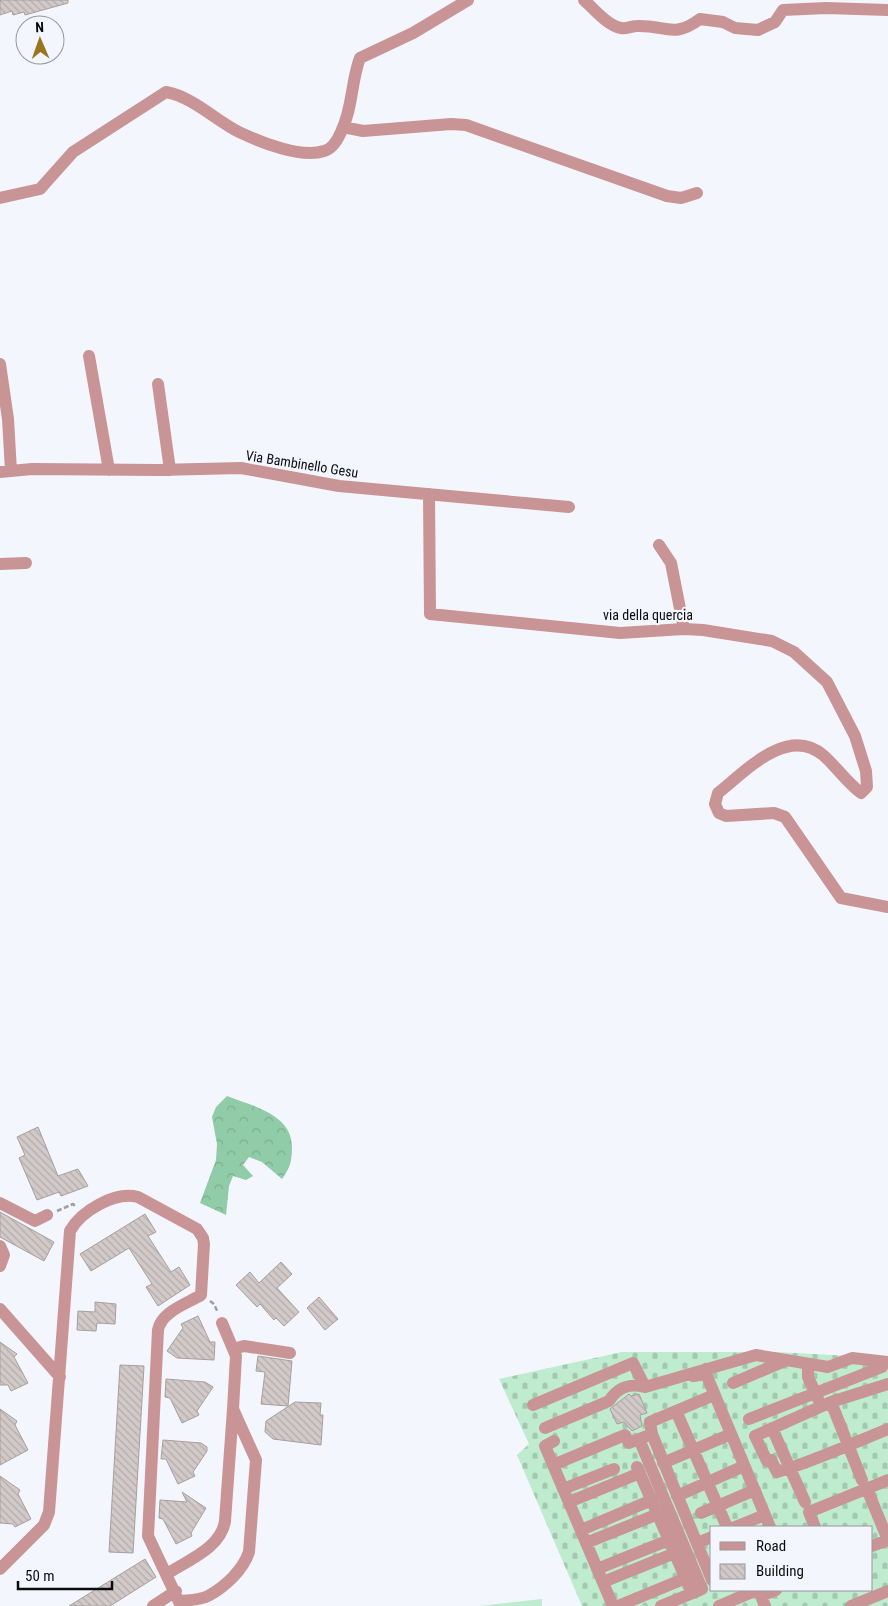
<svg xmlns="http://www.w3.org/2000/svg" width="888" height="1606" viewBox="0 0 888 1606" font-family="'Roboto Condensed',sans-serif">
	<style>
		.forest { fill: url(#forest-crowns) }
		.cemetery { fill: url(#cemetery-stones); fill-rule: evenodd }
		.garden { fill: #bfebcf }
		.building { fill: url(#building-back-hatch); stroke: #a69f9d }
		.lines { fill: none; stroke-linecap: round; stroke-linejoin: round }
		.path { stroke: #9fa0a5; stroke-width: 2.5; stroke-dasharray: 5 2.5; stroke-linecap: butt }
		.minor { stroke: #c99495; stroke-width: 12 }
		.labels { text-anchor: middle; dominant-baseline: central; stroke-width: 4.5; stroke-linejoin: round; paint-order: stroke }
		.street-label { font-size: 14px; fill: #0c0c0e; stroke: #f4f6fd }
	</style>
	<defs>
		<pattern id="forest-crowns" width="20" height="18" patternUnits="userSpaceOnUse" patternTransform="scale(1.25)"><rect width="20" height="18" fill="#90cca7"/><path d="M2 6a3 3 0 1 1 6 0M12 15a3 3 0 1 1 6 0" fill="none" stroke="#7bae8f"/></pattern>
		<pattern id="cemetery-stones" width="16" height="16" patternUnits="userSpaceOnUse" patternTransform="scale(1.25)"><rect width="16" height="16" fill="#bfebcf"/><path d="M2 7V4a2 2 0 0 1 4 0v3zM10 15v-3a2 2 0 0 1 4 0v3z" fill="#a3c8b1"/></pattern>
		<pattern id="building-back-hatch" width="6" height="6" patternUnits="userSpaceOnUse" patternTransform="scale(1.25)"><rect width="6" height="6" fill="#d2cac8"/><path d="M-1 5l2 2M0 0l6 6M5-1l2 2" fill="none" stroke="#b3acab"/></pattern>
	</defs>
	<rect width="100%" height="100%" fill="#f4f6fd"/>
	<path class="forest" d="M 227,1096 C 252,1106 292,1114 292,1147 C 292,1161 290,1168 282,1179 L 262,1162 L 249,1157 L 243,1165 L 253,1176 L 246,1180 L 233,1176 L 229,1186 L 226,1215 L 200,1203 L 216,1160 L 217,1144 L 212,1117 L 216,1107 Z"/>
	<path class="cemetery" d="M 622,1352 L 777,1352 L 888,1358 L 888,1606 L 582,1606 L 517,1455 L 529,1444 L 499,1379 ZM 712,1527 L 872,1527 L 872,1590 L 712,1590 Z"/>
	<path class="garden" d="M 542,1599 L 542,1606 L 479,1606 Z"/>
	<path class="building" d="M 0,0 L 68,0 L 68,3 L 25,15 L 24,12 L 13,15 L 12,11 L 0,15 Z
		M 38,1127 L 58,1176 L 78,1169 L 88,1186 L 61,1196 L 59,1192 L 37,1200 L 19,1158 L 25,1155 L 17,1137 Z
		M 0,1212 L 54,1242 L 44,1261 L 0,1237 Z
		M 145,1214 L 156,1232 L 148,1236 L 171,1272 L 179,1267 L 190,1285 L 158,1306 L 146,1287 L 152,1284 L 129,1248 L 91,1271 L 80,1254 Z
		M 281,1262 L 292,1274 L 277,1288 L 299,1312 L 284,1326 L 276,1318 L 274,1320 L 260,1304 L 257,1307 L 236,1285 L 250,1272 L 259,1283 Z
		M 319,1297 L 338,1319 L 325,1330 L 307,1308 Z
		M 95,1302 L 116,1304 L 115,1324 L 97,1323 L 96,1331 L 77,1330 L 78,1311 L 95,1312 Z
		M 198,1316 L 210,1342 L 215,1342 L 214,1360 L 177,1358 L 167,1351 L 183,1328 L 181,1324 Z
		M 0,1342 L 17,1354 L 14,1357 L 28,1383 L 11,1391 L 8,1385 L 0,1385 Z
		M 258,1356 L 292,1361 L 288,1406 L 261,1404 L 265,1372 L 256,1371 Z
		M 120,1365 L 144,1366 L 133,1553 L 109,1552 Z
		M 166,1379 L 205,1382 L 213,1387 L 197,1411 L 199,1415 L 182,1423 L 170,1398 L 165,1397 Z
		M 629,1394 L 631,1396 L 639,1394 L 647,1413 L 640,1415 L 642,1426 L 632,1431 L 624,1422 L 617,1424 L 610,1409 Z
		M 295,1402 L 321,1403 L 320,1415 L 323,1415 L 321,1445 L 273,1439 L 265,1432 L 266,1421 Z
		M 0,1409 L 17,1421 L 15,1425 L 28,1450 L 0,1465 Z
		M 163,1440 L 201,1443 L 207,1447 L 207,1451 L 193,1472 L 195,1476 L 178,1484 L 166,1459 L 161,1459 Z
		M 0,1476 L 20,1490 L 18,1494 L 31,1519 L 15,1527 L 13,1524 L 0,1523 Z
		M 182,1492 L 206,1508 L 191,1533 L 192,1536 L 176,1544 L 163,1519 L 159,1518 L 160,1500 L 187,1502 Z
		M 145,1559 L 156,1577 L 110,1606 L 69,1606 Z"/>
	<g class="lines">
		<path class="path" d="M 57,1211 L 73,1204 L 76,1207
			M 210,1301 L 214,1304 L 218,1313"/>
		<path class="minor" d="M 584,0 C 594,9 608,26 621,28 C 626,29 632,26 637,26 C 666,25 673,39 700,19 L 723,22 L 735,28 L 758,30 L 775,22 L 783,10 L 826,8 L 888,10
			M 343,127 L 363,131 L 451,124 L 466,125 L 667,196 L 681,198 L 697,193
			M 0,198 L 40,189 L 73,152 L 166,92 C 193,97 215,120 239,132 C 260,142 302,159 324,151 C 332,149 338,139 341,132 C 353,108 351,81 360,58 L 413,33 L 468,0
			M 89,356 L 109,470
			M 0,364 L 8,419 L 11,471
			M 158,384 L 170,470
			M 0,472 L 32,469 L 158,470 L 241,468 L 339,486 L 569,507
			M 429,494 L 430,614 L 620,633 L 684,629 L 703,630 L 772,641 L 794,652 L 827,682 L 855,736 L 866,771 L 867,787 L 861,793 C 846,782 836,766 823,755 C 787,725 745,772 718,793 L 715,804 L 719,813 L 726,816 L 774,813 L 785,817 L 841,898 L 888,907
			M 659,545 L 671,563 L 684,629
			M 0,564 L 26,563
			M 0,1203 L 35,1221 L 47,1215
			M 0,1246 L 4,1255 L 0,1266
			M 0,1309 L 60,1377
			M 222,1323 L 236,1356 L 233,1409
			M 233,1349 L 244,1346 L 290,1353
			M 808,1364 L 808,1377 L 818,1399
			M 693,1376 L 706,1374 L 770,1527
			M 733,1383 L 787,1360
			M 831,1402 L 888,1384
			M 533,1405 L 633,1363 L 645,1387
			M 676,1411 L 727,1527
			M 749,1419 L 882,1367
			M 545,1428 L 609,1401 C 618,1387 629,1383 645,1387 L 756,1355 L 828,1367 L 852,1358 L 888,1362
			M 772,1428 L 805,1502
			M 652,1434 L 712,1580
			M 639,1439 L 702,1589
			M 554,1441 L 545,1446 L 613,1606
			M 663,1463 L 731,1434
			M 553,1465 L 625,1435 L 629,1443 L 652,1434 L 650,1422 L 714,1395
			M 637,1467 L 692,1593
			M 862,1480 L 831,1402 L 755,1436 L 767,1461 L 771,1460 L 777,1472 C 815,1461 851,1444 888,1429
			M 563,1489 L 614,1469
			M 867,1489 L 888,1540
			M 677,1496 L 744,1466
			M 569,1502 L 640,1473
			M 701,1513 L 755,1490
			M 735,1527 L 765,1515
			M 815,1527 L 809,1512 L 888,1480
			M 581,1530 L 652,1500
			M 586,1543 L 658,1514
			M 697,1543 L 712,1537
			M 872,1546 L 888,1540
			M 0,1569 L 44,1525 L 49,1512 L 70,1231 C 81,1211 115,1191 138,1197 L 197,1229 L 203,1238 L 204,1244 L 201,1295 C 186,1304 161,1312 158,1330 L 148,1536 L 181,1606
			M 597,1569 L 669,1540
			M 167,1574 C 188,1560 221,1548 225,1521 L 233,1409 L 256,1460 L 249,1552 C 243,1570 225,1587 208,1596 C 200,1600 190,1600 181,1601
			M 603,1582 L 675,1553
			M 153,1606 L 176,1591
			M 618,1606 L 686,1578
			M 661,1606 L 700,1590
			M 719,1606 L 757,1590
			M 765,1606 L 761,1596 L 776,1590
			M 851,1606 L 888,1591"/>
	</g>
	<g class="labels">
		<g class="street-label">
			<text transform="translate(302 464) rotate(9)">Via Bambinello Gesu</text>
			<text x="648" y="615">via della quercia</text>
		</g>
	</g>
	<rect x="710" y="1526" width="162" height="65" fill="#f4f6fd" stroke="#97989d"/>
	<rect x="720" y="1542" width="25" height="8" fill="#c99495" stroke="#97989d"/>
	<text x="756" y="1551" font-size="15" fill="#0c0c0e">Road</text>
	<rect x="720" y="1564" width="25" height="15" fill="url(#building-back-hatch)" stroke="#97989d"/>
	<text x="756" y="1576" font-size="15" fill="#0c0c0e">Building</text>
	<g transform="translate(40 40) rotate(358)"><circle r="24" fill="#f4f6fd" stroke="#97989d"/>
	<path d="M0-4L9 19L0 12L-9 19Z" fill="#99751f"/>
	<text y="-8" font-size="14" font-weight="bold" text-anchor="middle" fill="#0c0c0e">N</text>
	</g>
	<path d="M18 1581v8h94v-8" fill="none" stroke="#0c0c0e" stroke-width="2.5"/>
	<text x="25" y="1581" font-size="15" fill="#0c0c0e" stroke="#f4f6fd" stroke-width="4" paint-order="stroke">50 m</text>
</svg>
